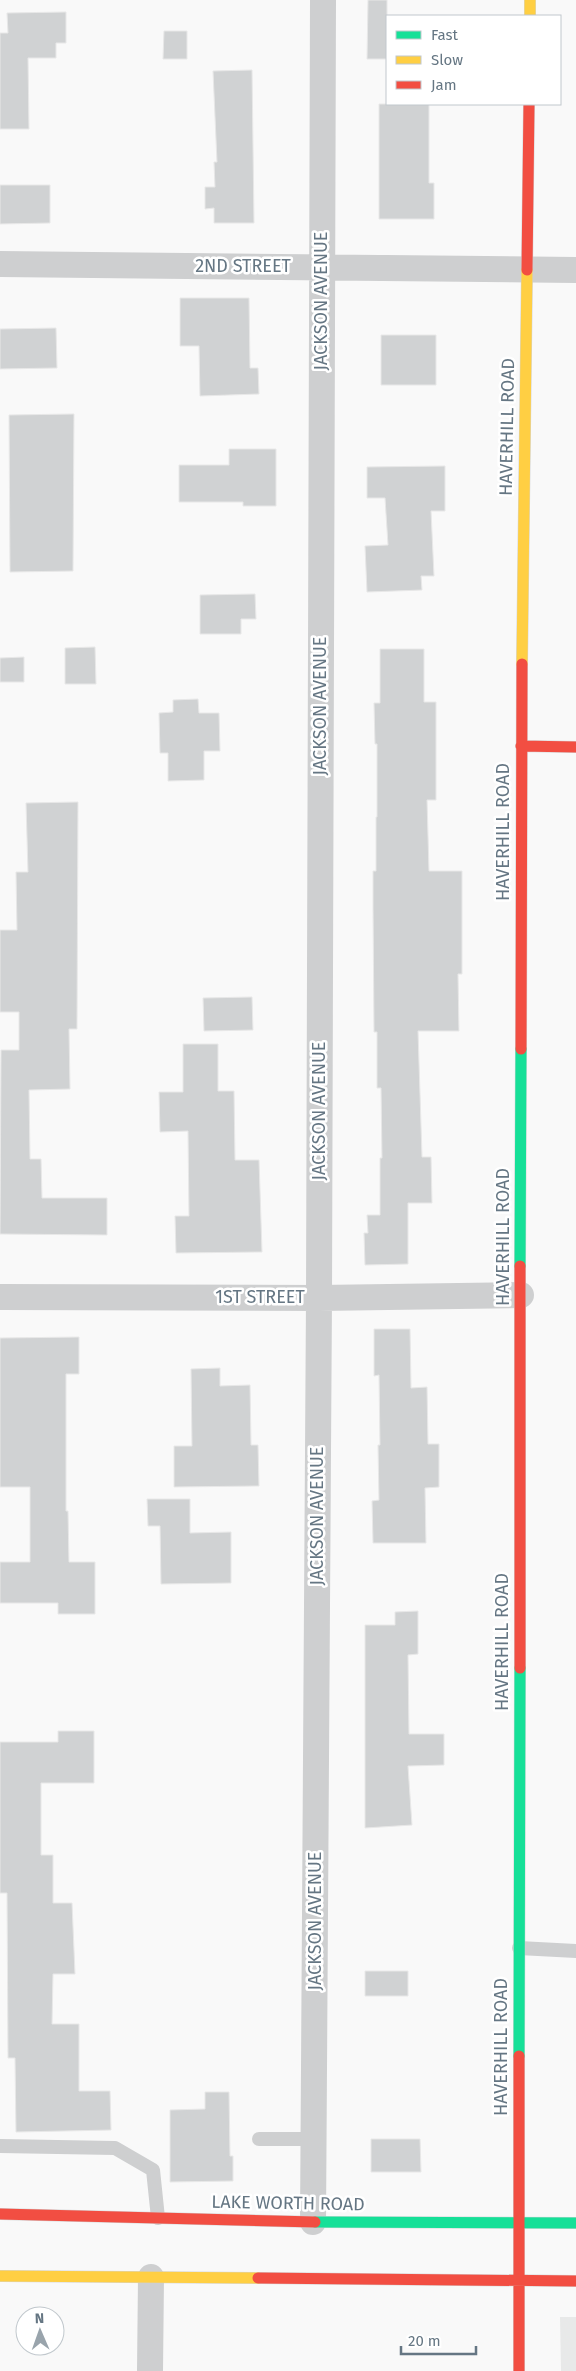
<svg xmlns="http://www.w3.org/2000/svg" width="576" height="2371" viewBox="0 0 576 2371" font-family="'Fira Sans',sans-serif">
	<style>
		.built { fill: #e8e9e9 }
		.building { fill: #d0d2d3; stroke: #e8e8e8 }
		.lines { fill: none; stroke-linecap: round; stroke-linejoin: round }
		.fast-casing { stroke: #d5d6d7; stroke-width: 12 }
		.slow-casing { stroke: #d5d6d7; stroke-width: 12 }
		.jam-casing { stroke: #d5d6d7; stroke-width: 12 }
		.lane { stroke: #cecfd0; stroke-width: 14 }
		.street { stroke: #cecfd0; stroke-width: 26 }
		.fast { stroke: #16e098; stroke-width: 11 }
		.slow { stroke: #ffcf43; stroke-width: 11 }
		.jam { stroke: #f24e42; stroke-width: 11 }
		.labels { text-anchor: middle; dominant-baseline: central; stroke-width: 5; stroke-linejoin: round; paint-order: stroke }
		.street-label { font-size: 18px; fill: #657683; stroke: #fff }
	</style>
	<rect width="100%" height="100%" fill="#f9f9f9"/>
	<path class="built" d="M 560,2317 L 576,2317 L 576,2371 L 561,2371 Z"/>
	<path class="building" d="M 368,0 L 387,0 L 387,59 L 367,59 Z
		M 66,12 L 66,43 L 56,43 L 56,58 L 28,58 L 29,129 L 0,129 L 0,33 L 8,33 L 7,13 Z
		M 164,31 L 187,31 L 187,59 L 163,59 Z
		M 252,70 L 254,223 L 214,223 L 214,208 L 205,209 L 205,187 L 215,187 L 214,162 L 217,162 L 213,71 Z
		M 379,104 L 429,104 L 429,183 L 434,183 L 434,219 L 379,219 Z
		M 0,185 L 50,185 L 50,223 L 0,224 Z
		M 180,298 L 249,298 L 250,368 L 258,368 L 259,394 L 200,396 L 199,346 L 180,346 Z
		M 56,328 L 57,368 L 0,369 L 0,329 Z
		M 381,335 L 436,335 L 436,385 L 381,385 Z
		M 74,414 L 73,571 L 10,572 L 9,415 Z
		M 229,449 L 276,449 L 276,506 L 243,506 L 243,502 L 179,502 L 179,465 L 229,465 Z
		M 445,466 L 445,511 L 431,511 L 434,576 L 421,576 L 422,590 L 367,592 L 365,546 L 388,545 L 385,498 L 367,498 L 367,467 Z
		M 255,594 L 256,619 L 241,619 L 241,634 L 200,634 L 200,595 Z
		M 95,647 L 96,684 L 65,684 L 65,648 Z
		M 380,649 L 424,649 L 424,702 L 436,702 L 436,800 L 427,800 L 429,871 L 462,871 L 462,974 L 458,974 L 459,1031 L 418,1031 L 422,1157 L 431,1157 L 432,1203 L 408,1203 L 408,1264 L 365,1265 L 364,1233 L 368,1233 L 367,1215 L 380,1215 L 380,1158 L 382,1158 L 381,1088 L 377,1088 L 377,1032 L 374,1032 L 373,907 L 373,871 L 376,871 L 376,817 L 377,817 L 377,744 L 375,744 L 374,703 L 380,703 Z
		M 24,657 L 24,682 L 0,682 L 0,658 Z
		M 198,699 L 199,713 L 219,713 L 220,751 L 204,751 L 204,780 L 168,781 L 168,753 L 160,753 L 159,713 L 173,712 L 173,700 Z
		M 78,802 L 77,1029 L 69,1029 L 70,1089 L 29,1090 L 30,1159 L 41,1159 L 42,1198 L 107,1198 L 107,1235 L 0,1234 L 1,1050 L 19,1050 L 19,1012 L 0,1012 L 0,930 L 17,930 L 16,872 L 28,872 L 26,803 Z
		M 252,997 L 253,1030 L 204,1031 L 203,998 Z
		M 183,1044 L 218,1044 L 218,1091 L 234,1091 L 235,1160 L 259,1160 L 262,1252 L 176,1253 L 175,1216 L 189,1216 L 188,1131 L 160,1132 L 159,1092 L 183,1092 Z
		M 374,1329 L 410,1329 L 411,1388 L 427,1387 L 428,1444 L 439,1444 L 439,1487 L 425,1488 L 426,1543 L 373,1543 L 372,1501 L 379,1500 L 378,1445 L 380,1445 L 379,1375 L 374,1376 Z
		M 79,1337 L 79,1374 L 66,1374 L 66,1511 L 68,1511 L 69,1562 L 95,1562 L 95,1614 L 58,1614 L 58,1603 L 0,1603 L 0,1562 L 30,1562 L 30,1487 L 0,1487 L 0,1338 Z
		M 220,1368 L 220,1386 L 250,1385 L 251,1445 L 258,1445 L 259,1486 L 174,1487 L 174,1446 L 192,1446 L 191,1369 Z
		M 147,1499 L 190,1499 L 190,1533 L 231,1532 L 231,1583 L 161,1584 L 160,1526 L 148,1526 Z
		M 418,1611 L 418,1654 L 408,1655 L 409,1734 L 444,1734 L 444,1765 L 408,1766 L 412,1825 L 365,1828 L 365,1625 L 395,1625 L 395,1612 Z
		M 58,1731 L 94,1731 L 94,1783 L 41,1783 L 41,1855 L 53,1855 L 53,1903 L 72,1903 L 75,1974 L 53,1974 L 52,2024 L 79,2024 L 79,2091 L 110,2091 L 111,2130 L 16,2132 L 15,2058 L 8,2058 L 7,1893 L 0,1893 L 0,1742 L 58,1742 Z
		M 365,1971 L 408,1971 L 408,1996 L 365,1996 Z
		M 205,2092 L 229,2092 L 230,2156 L 233,2156 L 233,2181 L 170,2182 L 170,2110 L 205,2109 Z
		M 371,2139 L 420,2139 L 421,2172 L 371,2172 Z"/>
	<g class="lines">
		<defs>
			<path id="fast" d="M 520,1266 L 521,1049
				M 519,2056 L 520,1668
				M 315,2222 L 576,2223"/>
			<path id="slow" d="M 530,0 L 530,16
				M 522,664 L 527,270
				M 0,2276 L 258,2278"/>
			<path id="jam" d="M 527,270 L 529,104
				M 521,746 L 576,747
				M 521,1049 L 522,664
				M 520,1668 L 520,1266
				M 0,2214 L 315,2222
				M 258,2278 L 576,2281
				M 519,2371 L 519,2056"/>
		</defs>
		<use href="#fast" class="fast-casing"/>
		<use href="#slow" class="slow-casing"/>
		<use href="#jam" class="jam-casing"/>
		<path class="lane" d="M 519,1948 L 576,1951
			M 259,2139 L 313,2139
			M 0,2146 L 115,2148 L 153,2170 L 158,2218"/>
		<path class="street" d="M 0,264 L 576,270
			M 0,1297 L 319,1298 L 521,1295
			M 313,2222 L 319,1298 L 323,0
			M 150,2371 L 151,2277"/>
		<use href="#fast" class="fast"/>
		<use href="#slow" class="slow"/>
		<use href="#jam" class="jam"/>
	</g>
	<g class="labels">
		<g class="street-label">
			<text x="243" y="266">2ND STREET</text>
			<text transform="translate(321 301) rotate(-90)">JACKSON AVENUE</text>
			<text transform="translate(507 427) rotate(-89)">HAVERHILL ROAD</text>
			<text transform="translate(320 706) rotate(-90)">JACKSON AVENUE</text>
			<text transform="translate(503 832) rotate(-90)">HAVERHILL ROAD</text>
			<text transform="translate(319 1111) rotate(-90)">JACKSON AVENUE</text>
			<text transform="translate(503 1237) rotate(-90)">HAVERHILL ROAD</text>
			<text x="260" y="1297">1ST STREET</text>
			<text transform="translate(317 1516) rotate(-90)">JACKSON AVENUE</text>
			<text transform="translate(502 1642) rotate(-90)">HAVERHILL ROAD</text>
			<text transform="translate(315 1921) rotate(-90)">JACKSON AVENUE</text>
			<text transform="translate(501 2047) rotate(-90)">HAVERHILL ROAD</text>
			<text transform="translate(288 2203) rotate(1)">LAKE WORTH ROAD</text>
		</g>
	</g>
	<rect x="386" y="15" width="175" height="90" fill="#ffffff" stroke="#c1c8cd"/>
	<rect x="396" y="31" width="25" height="8" fill="#16e098" stroke="#c1c8cd"/>
	<text x="431" y="40" font-size="15" fill="#657683">Fast</text>
	<rect x="396" y="56" width="25" height="8" fill="#ffcf43" stroke="#c1c8cd"/>
	<text x="431" y="65" font-size="15" fill="#657683">Slow</text>
	<rect x="396" y="81" width="25" height="8" fill="#f24e42" stroke="#c1c8cd"/>
	<text x="431" y="90" font-size="15" fill="#657683">Jam</text>
	<g transform="translate(40 2331) rotate(358)"><circle r="24" fill="#ffffff" stroke="#c1c8cd"/>
	<path d="M0-4L9 19L0 12L-9 19Z" fill="#99a4ac"/>
	<text y="-8" font-size="14" font-weight="bold" text-anchor="middle" fill="#657683">N</text>
	</g>
	<path d="M401 2346v8h75v-8" fill="none" stroke="#657683" stroke-width="2.5"/>
	<text x="408" y="2346" font-size="15" fill="#657683" stroke="#ffffff" stroke-width="4" paint-order="stroke">20 m</text>
</svg>
